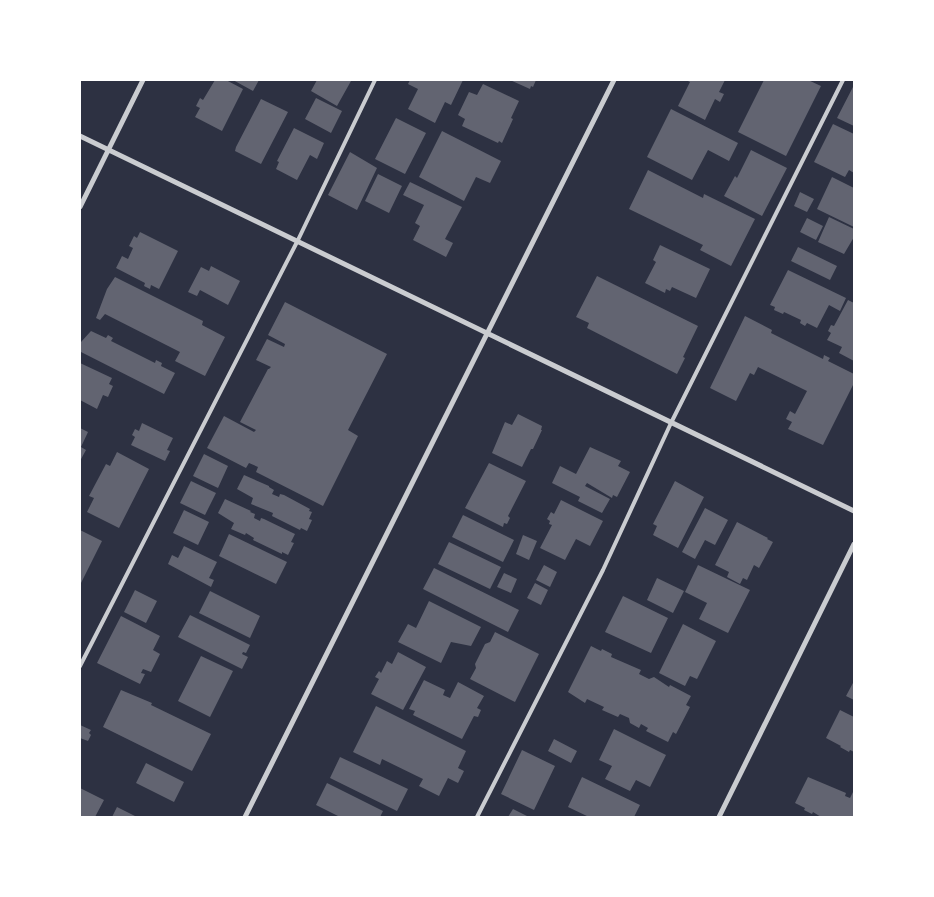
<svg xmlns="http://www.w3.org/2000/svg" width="934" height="897" viewBox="0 0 934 897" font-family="Cabin,sans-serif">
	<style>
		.building { fill: #626471 }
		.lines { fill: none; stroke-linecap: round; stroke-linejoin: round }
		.service { stroke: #caccd0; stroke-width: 4 }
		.minor { stroke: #caccd0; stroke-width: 5 }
	</style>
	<rect width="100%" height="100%" fill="#2d3142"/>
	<path class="building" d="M 215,80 L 226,80 L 243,89 L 222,131 L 195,117 L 200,108 L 196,106 L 200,98 L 203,100 Z
		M 233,80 L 259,80 L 253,91 Z
		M 317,80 L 350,80 L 351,81 L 337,106 L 311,91 Z
		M 410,80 L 463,80 L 451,105 L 445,102 L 435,123 L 408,109 L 418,89 L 408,84 Z
		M 510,80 L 536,80 L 533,87 L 531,86 L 530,89 Z
		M 686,80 L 725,80 L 719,92 L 724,94 L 720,102 L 715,99 L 705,120 L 678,106 L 690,82 Z
		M 764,80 L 808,80 L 821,86 L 786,156 L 738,132 Z
		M 483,84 L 519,101 L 511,118 L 513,119 L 502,143 L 499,141 L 498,143 L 462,126 L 465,119 L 458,115 L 469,92 L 477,95 Z
		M 854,85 L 854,126 L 837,118 Z
		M 316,98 L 342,111 L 331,133 L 305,119 Z
		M 261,99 L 288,112 L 261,164 L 235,151 L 236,147 Z
		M 671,109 L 738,143 L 729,161 L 708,150 L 692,180 L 647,157 Z
		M 396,118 L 426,133 L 405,174 L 375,159 Z
		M 833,124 L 854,134 L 854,173 L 849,170 L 845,177 L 814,162 Z
		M 294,128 L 324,143 L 317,159 L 310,155 L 297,180 L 276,169 L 279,162 L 277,161 Z
		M 442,131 L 501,161 L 490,183 L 476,177 L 464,201 L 419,177 Z
		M 751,150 L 787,168 L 762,216 L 724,196 L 735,176 L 737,178 Z
		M 350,152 L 377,168 L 357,210 L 328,195 Z
		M 648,170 L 703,198 L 704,194 L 755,219 L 731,266 L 700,250 L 703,245 L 629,209 Z
		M 378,174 L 402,186 L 389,213 L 365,201 Z
		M 832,177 L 854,188 L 854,227 L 817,209 Z
		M 410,182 L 462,207 L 445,239 L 453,243 L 446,257 L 413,240 L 420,226 L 415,223 L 424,205 L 403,195 Z
		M 800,192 L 814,199 L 807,212 L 794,206 Z
		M 829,217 L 854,229 L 854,237 L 844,254 L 818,242 Z
		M 807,218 L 823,226 L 816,240 L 800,232 Z
		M 140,232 L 178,251 L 159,289 L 151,285 L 150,289 L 144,286 L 145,283 L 116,268 L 122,256 L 128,259 L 133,248 L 129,246 L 134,236 L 137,238 Z
		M 660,245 L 710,269 L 696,298 L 672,287 L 670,291 L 666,289 L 665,293 L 645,283 L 656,262 L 653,260 Z
		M 798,247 L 837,266 L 830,280 L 791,261 Z
		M 211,266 L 240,281 L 228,305 L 200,290 L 197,296 L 188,292 L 201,267 L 209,271 Z
		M 788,270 L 846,298 L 840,311 L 829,305 L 817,328 L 807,323 L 805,326 L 800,323 L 801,320 L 784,312 L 783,314 L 774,310 L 775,307 L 770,305 Z
		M 597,276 L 698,326 L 683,357 L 685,358 L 677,374 L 587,328 L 589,323 L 576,317 Z
		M 115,277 L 203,321 L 202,325 L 225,337 L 205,376 L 175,361 L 180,352 L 105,314 L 100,320 L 96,318 L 107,289 Z
		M 848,300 L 854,303 L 854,361 L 839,353 L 842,347 L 827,340 L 831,333 L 828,331 L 831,325 L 834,326 Z
		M 285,302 L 387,354 L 348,430 L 358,436 L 323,506 L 256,472 L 258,467 L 249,463 L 246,468 L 207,448 L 224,416 L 254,432 L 256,430 L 240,422 L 268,369 L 269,369 L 271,367 L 256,360 L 267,339 L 284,347 L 285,344 L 268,335 Z
		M 745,316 L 772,330 L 771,333 L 823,359 L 824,355 L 830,358 L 828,361 L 854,374 L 854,383 L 823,445 L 788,429 L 792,422 L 786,419 L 790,411 L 795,414 L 807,391 L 758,367 L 754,375 L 750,373 L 736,401 L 710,388 Z
		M 91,331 L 106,338 L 108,335 L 113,338 L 111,341 L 155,363 L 156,360 L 162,363 L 161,366 L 175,373 L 164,394 L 81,352 L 81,342 Z
		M 80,363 L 112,378 L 109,384 L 113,386 L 108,397 L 103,395 L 97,409 L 80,400 Z
		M 518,414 L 542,426 L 541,430 L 542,430 L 533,449 L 531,449 L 522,467 L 492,453 L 505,422 L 512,425 Z
		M 142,423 L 173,438 L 167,450 L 170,451 L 165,461 L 131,445 L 135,437 L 132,435 L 135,429 L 139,431 Z
		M 80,428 L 88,432 L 81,447 L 86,450 L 80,461 Z
		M 590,447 L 621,461 L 618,466 L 630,472 L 617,497 L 613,495 L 612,498 L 587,483 L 585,486 L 610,499 L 602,513 L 578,501 L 580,497 L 552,483 L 560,466 L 576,474 Z
		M 117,452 L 149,469 L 119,528 L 87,512 L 94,498 L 89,496 L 106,464 L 110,466 Z
		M 204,454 L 228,466 L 218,488 L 193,476 Z
		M 489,463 L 526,481 L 508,516 L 510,518 L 507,524 L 504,523 L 503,527 L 465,508 Z
		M 244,475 L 269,486 L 269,487 L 274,490 L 272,494 L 279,497 L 280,494 L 284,495 L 310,509 L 309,511 L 312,512 L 309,519 L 312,520 L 307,531 L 301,528 L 300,530 L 272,516 L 273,513 L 251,504 L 253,498 L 237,489 Z
		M 191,481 L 216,493 L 205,515 L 180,503 Z
		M 675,481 L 704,497 L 678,548 L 653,535 L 657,526 L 653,524 Z
		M 225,499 L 251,511 L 250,512 L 255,514 L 254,518 L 260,521 L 261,518 L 264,519 L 295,534 L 291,542 L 294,543 L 288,555 L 282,552 L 282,554 L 253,540 L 254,538 L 246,533 L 245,535 L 231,529 L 234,523 L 218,513 Z
		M 561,500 L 603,521 L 590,546 L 576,539 L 565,560 L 540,548 L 552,525 L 549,524 L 550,521 L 547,519 L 551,512 L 554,514 Z
		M 705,508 L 728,520 L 715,545 L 705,540 L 695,559 L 682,552 Z
		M 184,510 L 209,522 L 198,545 L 173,533 Z
		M 463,515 L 514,540 L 503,562 L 452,537 Z
		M 737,522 L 768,538 L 767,539 L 773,542 L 759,568 L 754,565 L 747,580 L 743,578 L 740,584 L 727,577 L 729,572 L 715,565 Z
		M 80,530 L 102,541 L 80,585 Z
		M 229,534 L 287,562 L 276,584 L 219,556 Z
		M 523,535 L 537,541 L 529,560 L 516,554 Z
		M 449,542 L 501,567 L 490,589 L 438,564 Z
		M 184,546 L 217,562 L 209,578 L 214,580 L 211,587 L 168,564 L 172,555 L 178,558 Z
		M 544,565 L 557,572 L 550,587 L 536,580 Z
		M 698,565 L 750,590 L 728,633 L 699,619 L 707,603 L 685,592 Z
		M 434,568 L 519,610 L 508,632 L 423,589 Z
		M 504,573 L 517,579 L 511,593 L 497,587 Z
		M 657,578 L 684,591 L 673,613 L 647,600 Z
		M 535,583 L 548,590 L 541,605 L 527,598 Z
		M 135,590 L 157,601 L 146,623 L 124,612 Z
		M 210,591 L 260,616 L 250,638 L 199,613 Z
		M 623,596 L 668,618 L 651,653 L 605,632 Z
		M 429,601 L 481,627 L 471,646 L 451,642 L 441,663 L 398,642 L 408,624 L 416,628 Z
		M 190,615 L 250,645 L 246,653 L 243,652 L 242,654 L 248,657 L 242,669 L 178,637 Z
		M 121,616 L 160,636 L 153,650 L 160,654 L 151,672 L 143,669 L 141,673 L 145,674 L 140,684 L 97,663 Z
		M 683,624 L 716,641 L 697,679 L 690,676 L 685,686 L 659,673 Z
		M 495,632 L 539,654 L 515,702 L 470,679 L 476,668 L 475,664 L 485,644 L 490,642 Z
		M 591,646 L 601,651 L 602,649 L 612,654 L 611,657 L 641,670 L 639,674 L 649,679 L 654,677 L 669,687 L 670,685 L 691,696 L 686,705 L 690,707 L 676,734 L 673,732 L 668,742 L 646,731 L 648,728 L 641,724 L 639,728 L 630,723 L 629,718 L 620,714 L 618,717 L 602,710 L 604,707 L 587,699 L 585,703 L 568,692 Z
		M 398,652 L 426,667 L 403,710 L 371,694 L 379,679 L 375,677 L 379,671 L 381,673 L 387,661 L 392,664 Z
		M 201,656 L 233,671 L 210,717 L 178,701 Z
		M 424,680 L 445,690 L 443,695 L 450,698 L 458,682 L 484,696 L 477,708 L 481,710 L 478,717 L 474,716 L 462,739 L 413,715 L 415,711 L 409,709 Z
		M 854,681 L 854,700 L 846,696 Z
		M 121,690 L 152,703 L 151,705 L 211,734 L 192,771 L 103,727 Z
		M 376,706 L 466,751 L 458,768 L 464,771 L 458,783 L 448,778 L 439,796 L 419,786 L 423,779 L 382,759 L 380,765 L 353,752 Z
		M 840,710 L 854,717 L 854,752 L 850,750 L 849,752 L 840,747 L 841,746 L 826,738 Z
		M 80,725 L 91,730 L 89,733 L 91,735 L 88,741 L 80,738 Z
		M 614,729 L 666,755 L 650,787 L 636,780 L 630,791 L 605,779 L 612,766 L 599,760 Z
		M 554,739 L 577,751 L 571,763 L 548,751 Z
		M 522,750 L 555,766 L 534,810 L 501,794 Z
		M 340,757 L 408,789 L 397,811 L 330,778 Z
		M 146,763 L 184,782 L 174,802 L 136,783 Z
		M 582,777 L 640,805 L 634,817 L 589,817 L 568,807 Z
		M 808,777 L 846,793 L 845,796 L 850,798 L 854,790 L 854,817 L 821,817 L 813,812 L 812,814 L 804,810 L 805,808 L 795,803 Z
		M 327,783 L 383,811 L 380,817 L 340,817 L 316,805 Z
		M 80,788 L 104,800 L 95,817 L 80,817 Z
		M 117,807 L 137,817 L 112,817 Z
		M 513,809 L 529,817 L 508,817 Z"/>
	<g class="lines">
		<path class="service" d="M 80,666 L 298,240 L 375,80
			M 477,817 L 603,570 L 671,423 L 843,80"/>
		<path class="minor" d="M 80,136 L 854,511
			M 80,207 L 143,80
			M 245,817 L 614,80
			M 719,817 L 854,544"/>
	</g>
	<rect width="934" height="897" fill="none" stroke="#ffffff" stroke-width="162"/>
</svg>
